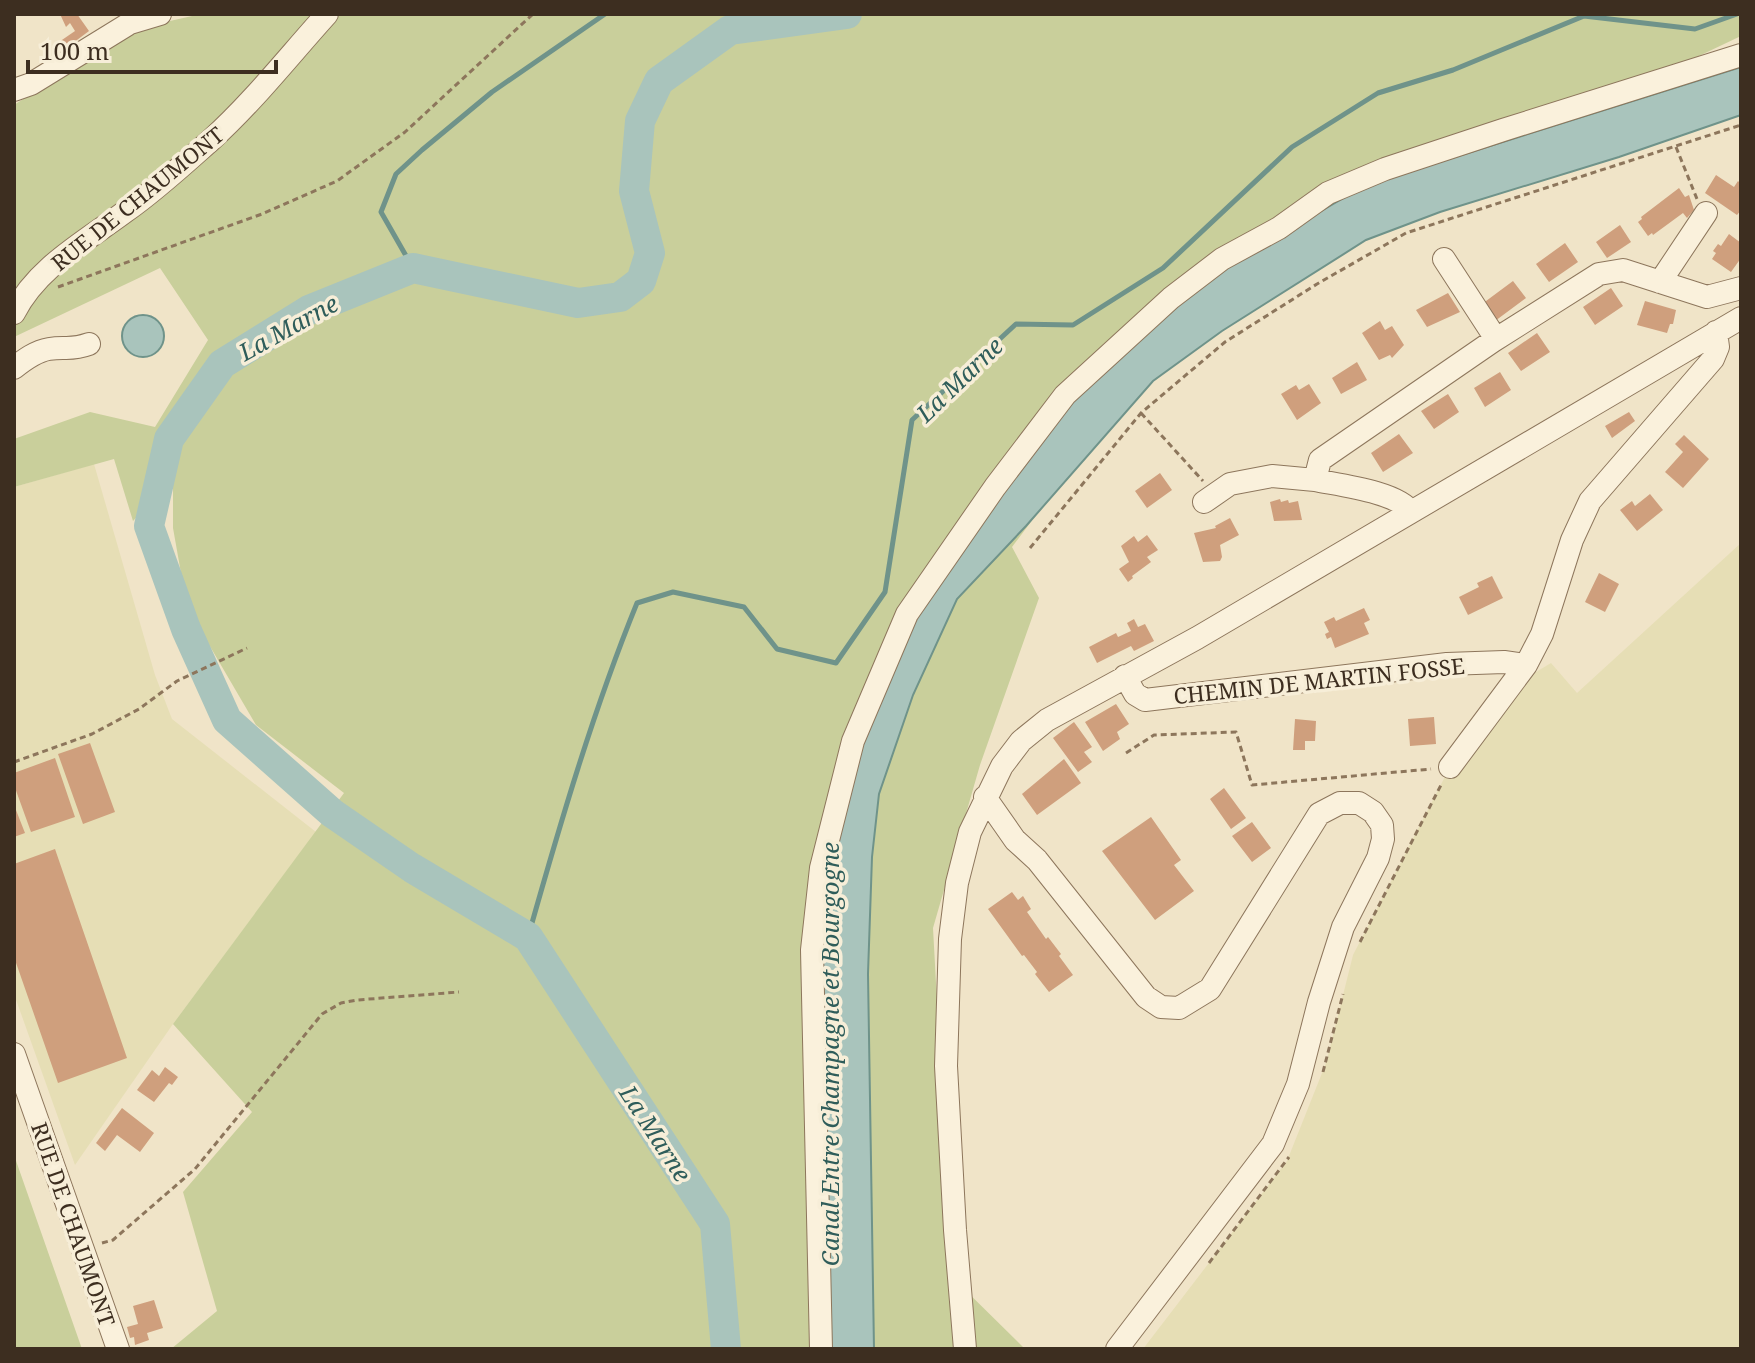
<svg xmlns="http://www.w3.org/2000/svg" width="1755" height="1363" viewBox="0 0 1755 1363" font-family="'Noto Serif',serif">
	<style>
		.farmland { fill: #e6deb5 }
		.green { fill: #c9cf9b }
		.water { fill: #a9c4bc; stroke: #6f938a; stroke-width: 2 }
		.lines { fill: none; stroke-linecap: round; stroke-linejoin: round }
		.stream { stroke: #6f938a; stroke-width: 5 }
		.river { stroke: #a9c4bc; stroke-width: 30 }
		.building { fill: #cf9f7d }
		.minor-casing { stroke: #8d765c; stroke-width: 24 }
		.path { stroke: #8d765c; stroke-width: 3; stroke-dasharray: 6 4; stroke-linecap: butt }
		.minor { stroke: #faf1dc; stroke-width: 22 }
		.labels { text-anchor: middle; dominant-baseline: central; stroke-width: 7; stroke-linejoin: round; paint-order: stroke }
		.street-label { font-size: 22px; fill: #3d2e20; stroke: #f7eed8 }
		.water-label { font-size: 24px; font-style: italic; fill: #2f5d5a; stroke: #f7eed8 }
	</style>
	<rect width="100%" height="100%" fill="#f0e4c8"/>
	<path class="farmland" d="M 94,464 L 155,675 L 172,719 L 316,832 L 173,1024 L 75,1165 L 14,994 L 14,487 Z
		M 1741,543 L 1741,1349 L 1143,1349 L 1287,1161 L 1326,1063 L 1353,955 L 1450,767 L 1521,681 L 1551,663 L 1577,693 Z"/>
	<path class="green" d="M 201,14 L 1741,14 L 1741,36 L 1381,207 L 1211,325 L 1094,438 L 1012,547 L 1039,598 L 980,765 L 933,928 L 952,1277 L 1025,1349 L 171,1349 L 217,1311 L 183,1192 L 252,1112 L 173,1024 L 344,793 L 256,725 L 187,607 L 173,528 L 173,480 L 133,521 L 114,459 L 14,487 L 14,439 L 90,412 L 155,427 L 208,340 L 160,268 L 14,337 L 14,105 L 130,30 Z
		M 14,1155 L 82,1349 L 14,1349 Z"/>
	<path class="water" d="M 1741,67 L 1741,115 L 1619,157 L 1440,212 L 1366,240 L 1222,331 L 1153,381 L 1026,526 L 957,599 L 913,695 L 879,794 L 872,857 L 868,974 L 874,1349 L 827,1349 L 818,975 L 841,800 L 902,638 L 993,500 L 1100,369 L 1216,272 L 1366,185 Z
		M122 336a21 21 0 1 1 42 0a21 21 0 1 1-42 0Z"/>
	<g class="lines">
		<path class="stream" d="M 413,268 L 381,212 L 396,174 L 422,150 L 492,92 L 605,14
			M 528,937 C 560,824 593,711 637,603 L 673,592 L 744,607 L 777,649 L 836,663 L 885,592 L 912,420 L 1016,324 L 1073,325 L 1163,268 L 1292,147 L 1378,93 L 1453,70 L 1584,16 L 1695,29 L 1737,14"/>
		<path class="river" d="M 726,1349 L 715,1224 L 528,937 L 412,868 L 332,813 L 227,720 L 186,629 L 149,526 L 169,439 L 222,364 L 309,310 L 413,268 L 578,303 L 620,297 L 641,281 L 650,253 L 634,191 L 640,121 L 659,81 L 730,30 L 847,14"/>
	</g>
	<path class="building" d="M 60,14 L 77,14 L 89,31 L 65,49 L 59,42 L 75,31 L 70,23 L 66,27 Z
		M 1716,175 L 1734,187 L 1738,181 L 1741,184 L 1741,210 L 1737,215 L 1705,193 Z
		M 1679,188 L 1685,197 L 1689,195 L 1694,210 L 1687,218 L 1683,213 L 1653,235 L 1652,233 L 1648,236 L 1638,222 L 1642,219 L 1641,217 Z
		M 1620,225 L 1631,242 L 1607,258 L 1596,242 Z
		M 1729,234 L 1741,243 L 1741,258 L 1731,272 L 1712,259 L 1716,253 L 1713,251 L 1718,244 L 1721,246 Z
		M 1565,243 L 1578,262 L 1549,282 L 1536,264 Z
		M 1513,281 L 1526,298 L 1495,321 L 1482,304 Z
		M 1611,288 L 1623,306 L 1595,325 L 1583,307 Z
		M 1448,293 L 1460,312 L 1427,327 L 1416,310 Z
		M 1645,301 L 1676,310 L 1673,324 L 1670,324 L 1667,333 L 1637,325 Z
		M 1380,321 L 1385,330 L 1392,326 L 1404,345 L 1392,358 L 1390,355 L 1379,360 L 1362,333 Z
		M 1537,333 L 1550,352 L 1521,371 L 1508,353 Z
		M 1357,362 L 1367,380 L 1341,394 L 1332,378 Z
		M 1500,372 L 1511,390 L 1485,407 L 1474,388 Z
		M 1309,384 L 1321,403 L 1297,420 L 1281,394 L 1296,385 L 1299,390 Z
		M 1448,394 L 1459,412 L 1434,429 L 1421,411 Z
		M 1629,412 L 1635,421 L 1612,438 L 1605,426 Z
		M 1399,434 L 1413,453 L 1383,472 L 1371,453 Z
		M 1684,435 L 1709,459 L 1683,488 L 1665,472 L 1683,452 L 1675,444 Z
		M 1160,473 L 1172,490 L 1147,508 L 1135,491 Z
		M 1650,494 L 1663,510 L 1637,531 L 1620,510 L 1632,501 L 1635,506 Z
		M 1280,499 L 1281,502 L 1288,500 L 1289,503 L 1298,501 L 1302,520 L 1274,521 L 1270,502 Z
		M 1230,518 L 1239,535 L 1220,545 L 1222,557 L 1220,561 L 1203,562 L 1194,533 L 1216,528 L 1215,526 Z
		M 1147,535 L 1158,550 L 1147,557 L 1151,562 L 1132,576 L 1133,578 L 1128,582 L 1119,569 L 1129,562 L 1121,546 L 1134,536 L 1138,542 Z
		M 1599,573 L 1619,584 L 1605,612 L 1585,602 Z
		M 1492,576 L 1503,598 L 1468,615 L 1459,597 L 1479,587 L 1477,583 Z
		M 1364,608 L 1370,620 L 1364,623 L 1369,634 L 1335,648 L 1331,637 L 1327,639 L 1325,634 L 1329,632 L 1324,622 L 1334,617 L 1336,621 Z
		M 1134,619 L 1138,627 L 1145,624 L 1154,641 L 1134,651 L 1131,646 L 1097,663 L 1089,647 L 1116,633 L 1118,637 L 1131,631 L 1127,623 Z
		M 1116,704 L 1129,724 L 1117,732 L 1120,739 L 1103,751 L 1085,722 Z
		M 1434,717 L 1436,744 L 1410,746 L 1408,719 Z
		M 1295,719 L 1316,721 L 1315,741 L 1305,741 L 1305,750 L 1293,750 Z
		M 1074,722 L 1092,747 L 1084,752 L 1092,762 L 1078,772 L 1053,738 Z
		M 90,743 L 115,812 L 83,824 L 58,754 Z
		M 55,758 L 75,817 L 31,832 L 14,785 L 14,773 Z
		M 1064,759 L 1081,783 L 1037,815 L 1022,794 Z
		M 1224,788 L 1246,818 L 1231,829 L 1210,799 Z
		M 14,805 L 25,833 L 14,837 Z
		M 1151,817 L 1181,860 L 1174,865 L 1194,891 L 1155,920 L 1102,851 Z
		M 1252,822 L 1271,848 L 1252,862 L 1232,836 Z
		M 55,849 L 127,1058 L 58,1083 L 14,957 L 14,864 Z
		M 1012,892 L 1018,900 L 1023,896 L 1031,909 L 1027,912 L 1046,939 L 1048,937 L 1061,954 L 1059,956 L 1073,975 L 1049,992 L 1035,974 L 1037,972 L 1024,955 L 1022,956 L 988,909 Z
		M 165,1067 L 178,1077 L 172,1085 L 169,1083 L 154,1102 L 137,1090 L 152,1070 L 159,1076 Z
		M 122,1108 L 154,1133 L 140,1152 L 117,1135 L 105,1151 L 96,1143 Z
		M 154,1300 L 163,1328 L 147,1333 L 149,1340 L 135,1345 L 134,1337 L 130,1338 L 127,1327 L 138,1324 L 133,1306 Z"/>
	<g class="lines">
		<defs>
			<path id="minor" d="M 14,90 L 31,84 L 130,23 L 160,14
				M 1444,259 L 1496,339
				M 1660,282 L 1706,213
				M 14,313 C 37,267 86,241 126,211 C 156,190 184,164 211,140 C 253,102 289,56 327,14
				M 14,368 C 24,360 36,351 49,349 C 66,346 70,351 89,344
				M 1315,480 C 1339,485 1398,492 1411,512
				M 1204,502 L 1230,484 L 1272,476 L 1315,480 L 1320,460 L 1493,341 L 1599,274 L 1623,270 L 1707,297 L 1741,288
				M 1125,676 L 1135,694 L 1145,700 L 1447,664 L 1504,662 L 1526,665
				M 1450,767 L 1526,665 L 1542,634 L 1572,540 L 1590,501 L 1713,359 L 1718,347 L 1716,332
				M 985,797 L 1015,840 L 1037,860 L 1146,997 L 1161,1007 L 1179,1008 L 1210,989 L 1319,814 L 1340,803 L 1359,803 L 1373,812 L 1382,825 L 1383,839 L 1378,858 L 1343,927 L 1319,1002 L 1298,1084 L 1273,1144 L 1117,1349
				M 14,1054 L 118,1349
				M 821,1349 L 812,950 L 821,868 L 853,741 L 907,614 L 995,487 L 1065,395 L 1171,298 L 1222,259 L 1279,228 L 1328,193 L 1385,169 L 1503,130 L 1741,55
				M 965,1349 L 955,1230 L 946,1066 L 950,939 L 957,883 L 970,832 L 1002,766 L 1021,741 L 1047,720 L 1197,638 L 1741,318"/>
		</defs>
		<use href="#minor" class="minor-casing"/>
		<path class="path" d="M 1676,147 L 1697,199
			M 58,287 L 262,214 L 337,181 L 405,132 L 533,14
			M 1141,413 L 1203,481
			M 1030,548 L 1141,413 L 1225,342 L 1317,284 L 1406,233 L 1741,125
			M 1126,753 L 1154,735 L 1236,732 L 1252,785 L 1431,769
			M 14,762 L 92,734 L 139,709 L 177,681 L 247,648
			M 1360,942 L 1441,785
			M 1323,1072 L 1343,994
			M 102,1243 L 113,1240 L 195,1169 L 322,1014 L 341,1003 L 357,1000 L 459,992
			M 1209,1263 L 1289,1157"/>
		<use href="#minor" class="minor"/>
	</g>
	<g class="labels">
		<g class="street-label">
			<text transform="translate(137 198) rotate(-39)">RUE DE CHAUMONT</text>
			<text transform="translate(1319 680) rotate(-6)">CHEMIN DE MARTIN FOSSE</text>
			<text transform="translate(74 1224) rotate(71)">RUE DE CHAUMONT</text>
		</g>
		<g class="water-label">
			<text transform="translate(288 327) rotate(-29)">La Marne</text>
			<text transform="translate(959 379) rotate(-44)">La Marne</text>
			<text transform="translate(829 1054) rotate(-90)">Canal Entre Champagne et Bourgogne</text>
			<text transform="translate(656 1133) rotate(57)">La Marne</text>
		</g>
	</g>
	<rect width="1755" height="1363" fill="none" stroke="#3d2e20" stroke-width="32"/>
	<path d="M28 60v12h248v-12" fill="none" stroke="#3d2e20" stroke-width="4"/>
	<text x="40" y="60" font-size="24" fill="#3d2e20" stroke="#f7eed8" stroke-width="6" paint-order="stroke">100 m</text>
</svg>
